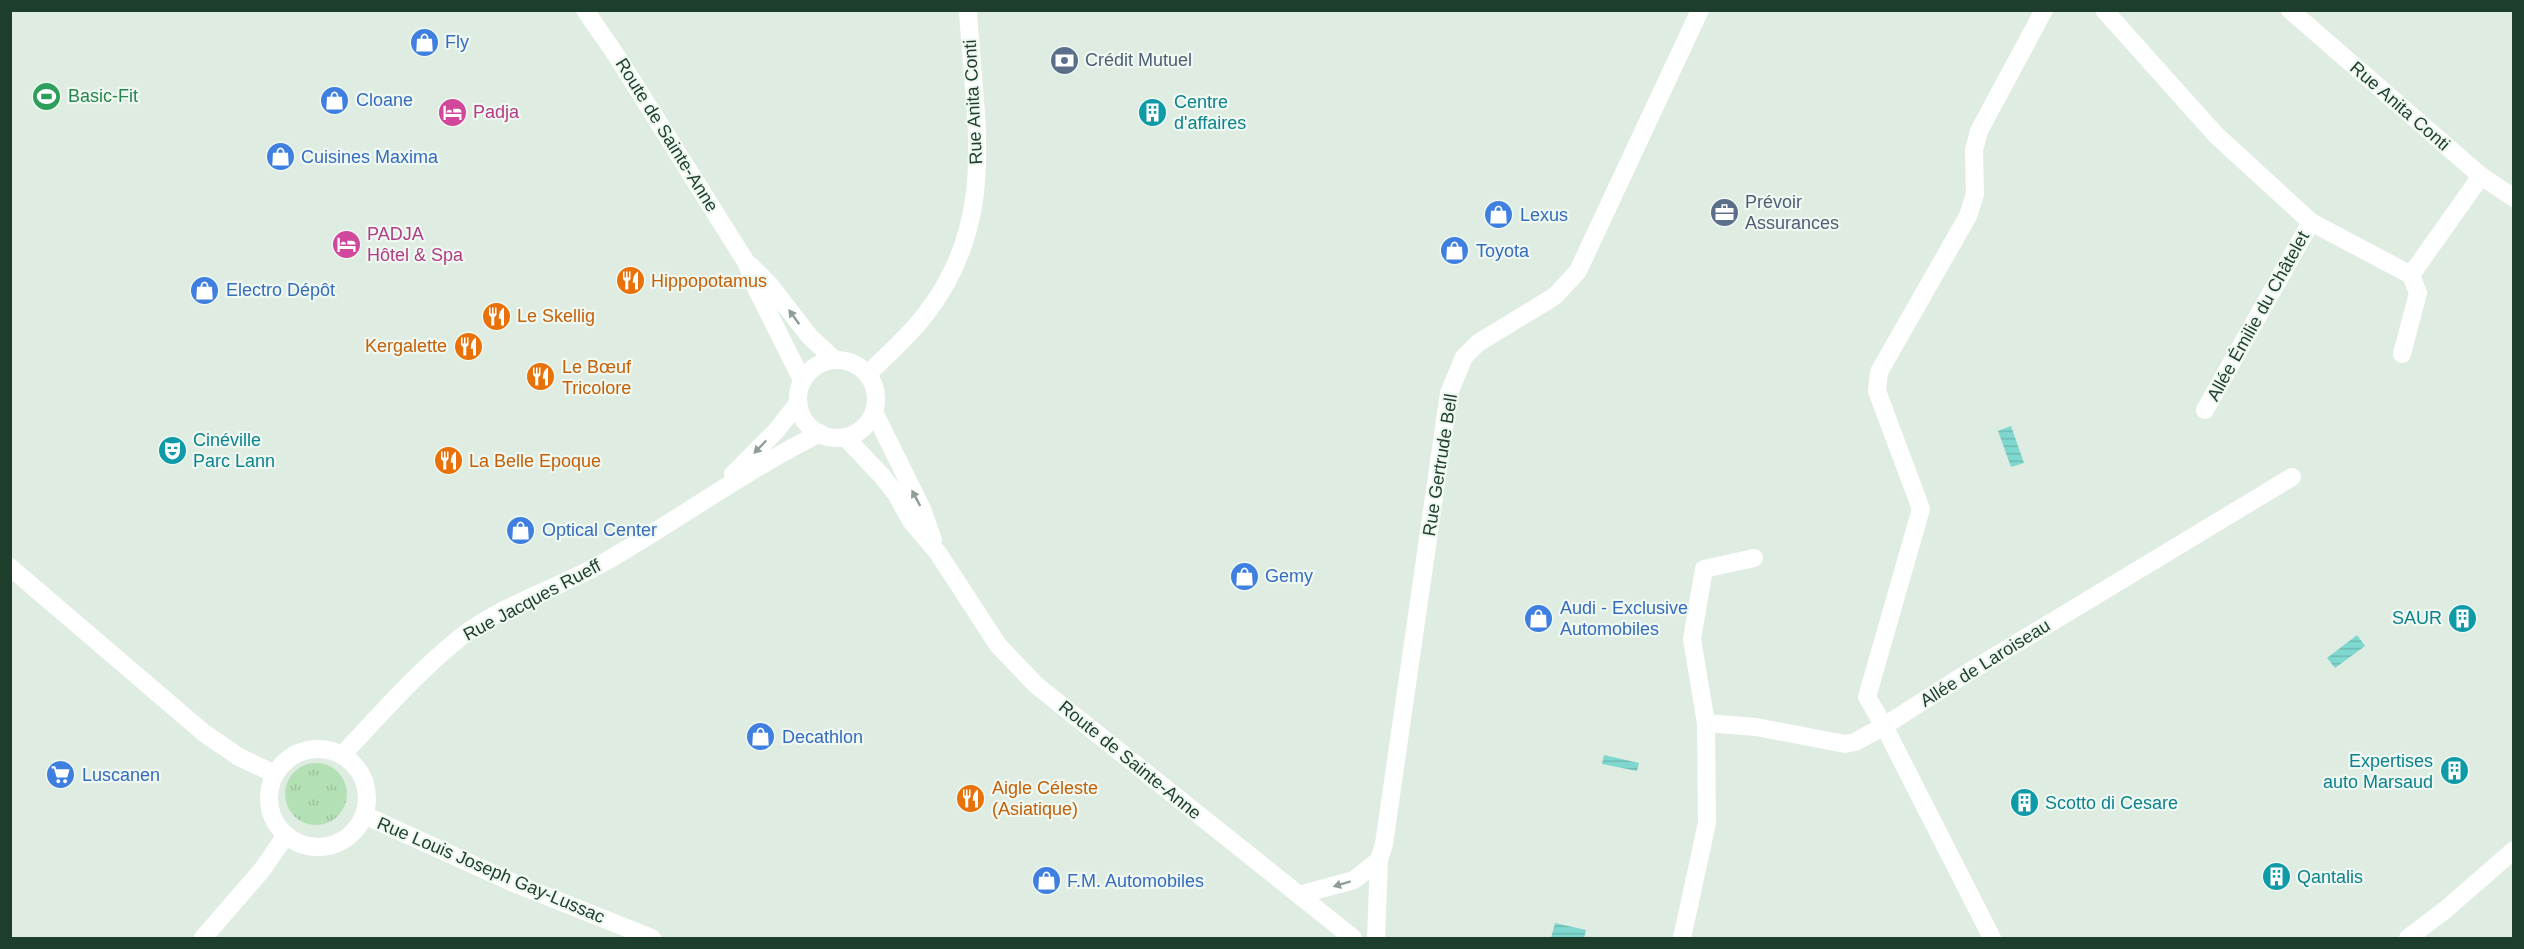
<svg xmlns="http://www.w3.org/2000/svg" width="2524" height="949" viewBox="0 0 2524 949" font-family="Helvetica,sans-serif">
	<style>
		.grass { fill: url(#grass-tufts) }
		.water { fill: url(#water-rules) }
		.lines { fill: none; stroke-linecap: round; stroke-linejoin: round }
		.minor { stroke: #fff; stroke-width: 18 }
		.tertiary { stroke: #fff; stroke-width: 18 }
		.secondary { stroke: #fff; stroke-width: 18 }
		.oneway { fill: #8e9e96 }
		.labels { text-anchor: middle; dominant-baseline: central; stroke-width: 4.5; stroke-linejoin: round; paint-order: stroke }
		.shop-label { font-size: 18px; fill: #366cbe; stroke: #eff8f1; text-anchor: start }
		.service-label { font-size: 18px; fill: #4e5e75; stroke: #eff8f1; text-anchor: start }
		.leisure-label { font-size: 18px; fill: #27864d; stroke: #eff8f1; text-anchor: start }
		.street-label { font-size: 18px; fill: #1e3e2d; stroke: #eff8f1 }
		.culture-label { font-size: 18px; fill: #0d838f; stroke: #eff8f1; text-anchor: start }
		.hotel-label { font-size: 18px; fill: #b23c85; stroke: #eff8f1; text-anchor: start }
		.food-label { font-size: 18px; fill: #c56008; stroke: #eff8f1; text-anchor: start }
	</style>
	<defs>
		<pattern id="grass-tufts" width="24" height="20" patternUnits="userSpaceOnUse" patternTransform="scale(1.5)"><rect width="24" height="20" fill="#b4e0b5"/><path d="M3 7l-1-3M5 7V3M7 7l1-3M15 17l-1-3M17 17v-4M19 17l1-3" fill="none" stroke="#9ac19c"/></pattern>
		<pattern id="water-rules" width="6" height="5" patternUnits="userSpaceOnUse" patternTransform="scale(1.5)"><rect width="6" height="5" fill="#7fd8cf"/><path d="M0 2.5h6" fill="none" stroke="#6dbab2"/></pattern>
	</defs>
	<rect width="100%" height="100%" fill="#deece2"/>
	<path class="grass" d="M285 794a31 31 0 1 1 62 0a31 31 0 1 1-62 0Z"/>
	<path class="water" d="M 2011,426 L 2024,463 L 2011,467 L 1998,431 Z
		M 2357,635 L 2365,646 L 2335,668 L 2327,658 Z
		M 1604,755 L 1639,763 L 1637,771 L 1602,764 Z
		M 1555,923 L 1586,930 L 1584,938 L 1551,938 Z"/>
	<g class="lines">
		<path class="minor" d="M 2104,10 L 2216,135 L 2311,222 L 2411,275 L 2418,293 L 2402,354
			M 2290,10 L 2481,176 L 2514,198
			M 2411,275 L 2481,176
			M 868,374 C 887,355 909,336 925,315 C 1000,219 974,121 968,10
			M 2205,410 L 2311,222
			M 10,567 L 204,733 L 239,757 L 275,774
			M 1706,723 L 1756,727 L 1845,744 L 1855,742 L 1884,726 L 1867,697 L 1921,509 L 1877,391 L 1879,372 L 1968,216 L 1975,194 L 1974,150 L 1979,131 L 2044,10
			M 364,815 L 516,884 L 652,938
			M 1299,895 L 1354,880 L 1379,860
			M 1376,938 L 1379,860 L 1384,844 L 1449,393 L 1464,357 L 1478,343 L 1555,296 L 1578,271 L 1700,10
			M 1682,938 L 1707,823 L 1706,723 L 1692,639 L 1704,569 L 1754,558
			M 1992,938 L 1884,726 L 1964,675 L 2292,477
			M 2408,938 L 2445,910 L 2514,850"/>
		<path class="tertiary" d="M 733,474 L 776,431 L 798,403
			M269 798a49 49 0 1 1 98 0a49 49 0 1 1-98 0Z
			M 342,755 C 380,715 417,672 461,637 C 505,603 562,587 610,559 C 680,518 747,470 820,433
			M 203,938 L 262,870 L 286,835"/>
		<path class="secondary" d="M 585,10 L 618,58 L 746,262 L 757,290 L 802,380
			M 750,265 L 769,284 L 810,337 L 835,360
			M798 399a39 39 0 1 1 78 0a39 39 0 1 1-78 0Z
			M 874,412 L 922,509 L 933,540
			M 845,437 L 882,476 L 896,494 L 911,521 L 938,553 L 998,645 L 1036,685 L 1353,938"/>
	</g>
	<defs><path id="oneway-solid" d="M-6-.8H1V-3.2L6.5 0L1 3.2V.8H-6Z" transform="scale(1.5)"/></defs>
	<g class="oneway">
		<use href="#oneway-solid" transform="translate(794 317) rotate(-126)"/>
		<use href="#oneway-solid" transform="translate(760 447) rotate(134)"/>
		<use href="#oneway-solid" transform="translate(916 498) rotate(-118)"/>
		<use href="#oneway-solid" transform="translate(1342 884) rotate(163)"/>
	</g>
	<defs>
		<symbol id="shop-disc" viewBox="-11 -11 22 22"><circle r="9.5" fill="#3f7fe0" stroke="#eff8f1"/><path d="M-5-2.5h2.3a2.7 3.5 0 0 1 5.4 0H5L5.5 6h-11ZM-1.5-2.5h3a1.5 2.3 0 0 0-3 0Z" fill="#fff"/></symbol>
		<symbol id="bank-disc" viewBox="-11 -11 22 22"><circle r="9.5" fill="#5c6f8a" stroke="#eff8f1"/><path d="M-6-4H6V4H-6ZM0-2.3a2.3 2.3 0 1 0 0 4.6a2.3 2.3 0 1 0 0-4.6Z" fill="#fff"/></symbol>
		<symbol id="stadium-disc" viewBox="-11 -11 22 22"><circle r="9.5" fill="#2e9e5b" stroke="#eff8f1"/><path d="M0-5a6.5 5 0 1 0 0 10a6.5 5 0 1 0 0-10ZM-3.5-1.8h7v3.6h-7Z" fill="#fff"/></symbol>
		<symbol id="hotel-disc" viewBox="-11 -11 22 22"><circle r="9.5" fill="#d1479c" stroke="#eff8f1"/><path d="M-6-4.5h1.5V1H6V5H4.5V3h-9V5H-6ZM-4 0a1.8 1.8 0 1 1 3.6 0ZM.5 0V-2.5h3Q6-2.5 6 0Z" fill="#fff"/></symbol>
		<symbol id="building-disc" viewBox="-11 -11 22 22"><circle r="9.5" fill="#0f9aa8" stroke="#eff8f1"/><path d="M-4-6H4V6H1V3H-1V6H-4ZM-2.5-4.3h1.7v1.8h-1.7ZM.8-4.3h1.7v1.8H.8ZM-2.5-1h1.7V.8h-1.7ZM.8-1h1.7V.8H.8Z" fill="#fff"/></symbol>
		<symbol id="office-disc" viewBox="-11 -11 22 22"><circle r="9.5" fill="#5c6f8a" stroke="#eff8f1"/><path d="M-6-3h4V-5.5h4V-3h4V5H-6ZM-1-4.5V-3h2v-1.5ZM-6 0V1H6V0Z" fill="#fff"/></symbol>
		<symbol id="restaurant-disc" viewBox="-11 -11 22 22"><circle r="9.5" fill="#e8710a" stroke="#eff8f1"/><path d="M-5-6h1v4h1v-4h1v4h1v-4h1v5L-1.5 .5V6h-2V.5L-5-1ZM5-6V6H3V1.5H1.5Q1.5-4 5-6Z" fill="#fff"/></symbol>
		<symbol id="theatre-disc" viewBox="-11 -11 22 22"><circle r="9.5" fill="#0f9aa8" stroke="#eff8f1"/><path d="M-5-5.5Q0-4 5-5.5V0Q5 5 0 6Q-5 5-5 0ZM-3.3-2.5H-1v1.5H-3.3ZM1-2.5H3.3v1.5H1ZM-2.8 1Q0 5.5 2.8 1Z" fill="#fff"/></symbol>
		<symbol id="supermarket-disc" viewBox="-11 -11 22 22"><circle r="9.5" fill="#3f7fe0" stroke="#eff8f1"/><path d="M-6-5.5h2.5l.6 2H6L4.5 2H-2.5L-4.4-4H-6ZM-1.5 3.2a1.3 1.3 0 1 0 .1 0ZM3 3.2a1.3 1.3 0 1 0 .1 0Z" fill="#fff"/></symbol>
	</defs>
	<g fill-rule="evenodd">
		<use href="#shop-disc" x="408" y="26" width="33" height="33"/>
		<use href="#bank-disc" x="1048" y="44" width="33" height="33"/>
		<use href="#stadium-disc" x="30" y="80" width="33" height="33"/>
		<use href="#shop-disc" x="318" y="84" width="33" height="33"/>
		<use href="#hotel-disc" x="436" y="96" width="33" height="33"/>
		<use href="#building-disc" x="1136" y="96" width="33" height="33"/>
		<use href="#shop-disc" x="264" y="140" width="33" height="33"/>
		<use href="#office-disc" x="1708" y="196" width="33" height="33"/>
		<use href="#shop-disc" x="1482" y="198" width="33" height="33"/>
		<use href="#hotel-disc" x="330" y="228" width="33" height="33"/>
		<use href="#shop-disc" x="1438" y="234" width="33" height="33"/>
		<use href="#restaurant-disc" x="614" y="264" width="33" height="33"/>
		<use href="#shop-disc" x="188" y="274" width="33" height="33"/>
		<use href="#restaurant-disc" x="480" y="300" width="33" height="33"/>
		<use href="#restaurant-disc" x="452" y="330" width="33" height="33"/>
		<use href="#restaurant-disc" x="524" y="360" width="33" height="33"/>
		<use href="#theatre-disc" x="156" y="434" width="33" height="33"/>
		<use href="#restaurant-disc" x="432" y="444" width="33" height="33"/>
		<use href="#shop-disc" x="504" y="514" width="33" height="33"/>
		<use href="#shop-disc" x="1228" y="560" width="33" height="33"/>
		<use href="#shop-disc" x="1522" y="602" width="33" height="33"/>
		<use href="#building-disc" x="2446" y="602" width="33" height="33"/>
		<use href="#shop-disc" x="744" y="720" width="33" height="33"/>
		<use href="#building-disc" x="2438" y="754" width="33" height="33"/>
		<use href="#supermarket-disc" x="44" y="758" width="33" height="33"/>
		<use href="#restaurant-disc" x="954" y="782" width="33" height="33"/>
		<use href="#building-disc" x="2008" y="786" width="33" height="33"/>
		<use href="#building-disc" x="2260" y="860" width="33" height="33"/>
		<use href="#shop-disc" x="1030" y="864" width="33" height="33"/>
	</g>
	<g class="labels">
		<g class="shop-label">
			<text x="445" y="42">Fly</text>
			<text x="356" y="100">Cloane</text>
			<text x="301" y="157">Cuisines Maxima</text>
			<text x="1520" y="215">Lexus</text>
			<text x="1476" y="251">Toyota</text>
			<text x="226" y="290">Electro Dépôt</text>
			<text x="542" y="530">Optical Center</text>
			<text x="1265" y="576">Gemy</text>
			<text x="1560" y="608">Audi - Exclusive<tspan x="1560" dy="21">Automobiles</tspan></text>
			<text x="782" y="737">Decathlon</text>
			<text x="82" y="775">Luscanen</text>
			<text x="1067" y="881">F.M. Automobiles</text>
		</g>
		<g class="service-label">
			<text x="1085" y="60">Crédit Mutuel</text>
			<text x="1745" y="202">Prévoir<tspan x="1745" dy="21">Assurances</tspan></text>
		</g>
		<g class="leisure-label">
			<text x="68" y="96">Basic-Fit</text>
		</g>
		<g class="street-label">
			<text transform="translate(973 102) rotate(-93)">Rue Anita Conti</text>
			<text transform="translate(2400 106) rotate(41)">Rue Anita Conti</text>
			<text transform="translate(667 135) rotate(58)">Route de Sainte-Anne</text>
			<text transform="translate(2258 316) rotate(-61)">Allée Émilie du Châtelet</text>
			<text transform="translate(1440 465) rotate(-81)">Rue Gertrude Bell</text>
			<text transform="translate(532 600) rotate(-28)">Rue Jacques Rueff</text>
			<text transform="translate(1985 663) rotate(-32)">Allée de Laroiseau</text>
			<text transform="translate(1130 760) rotate(39)">Route de Sainte-Anne</text>
			<text transform="translate(491 870) rotate(23)">Rue Louis Joseph Gay-Lussac</text>
		</g>
		<g class="culture-label">
			<text x="1174" y="102">Centre<tspan x="1174" dy="21">d'affaires</tspan></text>
			<text x="193" y="440">Cinéville<tspan x="193" dy="21">Parc Lann</tspan></text>
			<text x="2442" y="618" text-anchor="end">SAUR</text>
			<text x="2433" y="761" text-anchor="end">Expertises<tspan x="2433" dy="21">auto Marsaud</tspan></text>
			<text x="2045" y="803">Scotto di Cesare</text>
			<text x="2297" y="877">Qantalis</text>
		</g>
		<g class="hotel-label">
			<text x="473" y="112">Padja</text>
			<text x="367" y="234">PADJA<tspan x="367" dy="21">Hôtel &amp; Spa</tspan></text>
		</g>
		<g class="food-label">
			<text x="651" y="281">Hippopotamus</text>
			<text x="517" y="316">Le Skellig</text>
			<text x="447" y="346" text-anchor="end">Kergalette</text>
			<text x="562" y="367">Le Bœuf<tspan x="562" dy="21">Tricolore</tspan></text>
			<text x="469" y="461">La Belle Epoque</text>
			<text x="992" y="788">Aigle Céleste<tspan x="992" dy="21">(Asiatique)</tspan></text>
		</g>
	</g>
	<rect width="2524" height="949" fill="none" stroke="#1e3e2d" stroke-width="24"/>
</svg>
